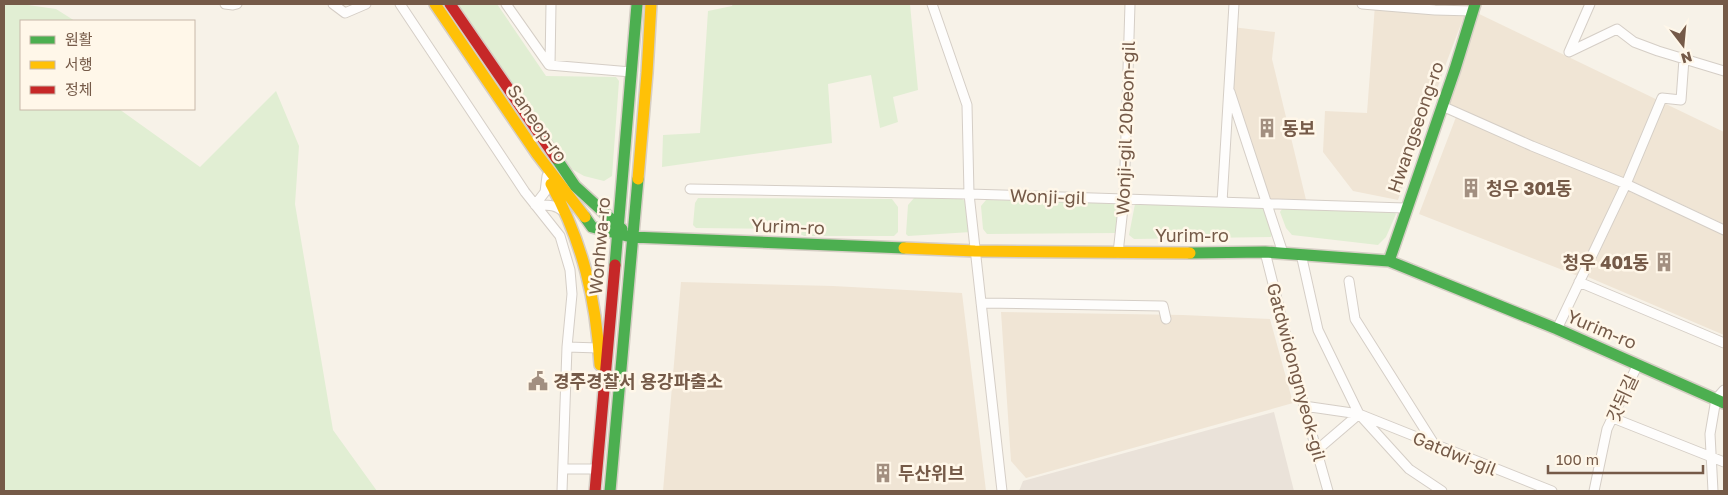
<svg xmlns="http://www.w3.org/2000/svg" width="1728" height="495" viewBox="0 0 1728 495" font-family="'Golos Text','Noto Sans KR',sans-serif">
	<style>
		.residential { fill: #f0e5d5 }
		.industrial { fill: #eae2d9 }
		.green { fill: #e1eed3 }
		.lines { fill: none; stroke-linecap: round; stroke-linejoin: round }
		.street-casing { stroke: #d5cec6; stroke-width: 11 }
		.fast-casing { stroke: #d6cec5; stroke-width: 14 }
		.slow-casing { stroke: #d6cec5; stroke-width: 14 }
		.jam-casing { stroke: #d6cec5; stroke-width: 14 }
		.street { stroke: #fefdfc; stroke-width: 9 }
		.fast { stroke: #4caf50; stroke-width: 11 }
		.slow { stroke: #ffc107; stroke-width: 11 }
		.jam { stroke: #c62828; stroke-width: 11 }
		.labels { text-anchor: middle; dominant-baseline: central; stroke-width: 5; stroke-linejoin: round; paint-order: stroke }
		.street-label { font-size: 18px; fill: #755a48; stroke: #fff7e9 }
		.poi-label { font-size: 18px; font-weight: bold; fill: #755a48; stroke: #fff7e9; text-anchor: start }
	</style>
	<rect width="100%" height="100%" fill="#f7f2e8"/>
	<path class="residential" d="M 1375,5 L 1466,11 L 1447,61 L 1398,200 L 1353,191 L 1323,152 L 1325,111 L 1367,113 Z
		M 1473,11 L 1724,132 L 1724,224 L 1625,178 L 1578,276 L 1419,214 L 1456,117 L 1442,106 Z
		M 1232,27 L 1275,32 L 1272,59 L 1307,204 L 1266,203 L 1228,88 Z
		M 1628,191 L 1724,233 L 1724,335 L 1588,277 Z
		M 681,282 L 833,286 L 962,293 L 986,491 L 663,491 Z
		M 1001,312 L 1183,315 L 1270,319 L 1293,403 L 1026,478 L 1011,461 Z"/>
	<path class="industrial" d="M 1274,412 L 1294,491 L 1019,491 L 1023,481 Z"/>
	<path class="green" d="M 4,4 L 21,4 L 56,9 L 75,21 L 21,21 L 21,109 L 119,109 L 200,167 L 276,91 L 299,146 L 295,204 L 333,430 L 377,491 L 4,491 Z
		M 456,4 L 497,4 L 546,76 L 616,77 L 619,81 L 612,176 L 604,181 L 584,176 L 570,168 Z
		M 733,4 L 910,4 L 918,90 L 893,97 L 898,122 L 880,128 L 871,75 L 828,84 L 832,143 L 662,167 L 663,135 L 700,133 L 708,11 L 732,6 Z
		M 698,198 L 892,199 L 898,207 L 898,232 L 894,236 L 804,236 L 791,229 L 696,228 L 693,225 L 695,203 Z
		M 914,198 L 962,199 L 968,203 L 971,232 L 908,236 L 906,234 L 908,205 Z
		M 986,200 L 1114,202 L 1119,205 L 1117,233 L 987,234 L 983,229 L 981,206 Z
		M 1135,204 L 1266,207 L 1272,234 L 1271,237 L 1134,239 L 1129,235 Z
		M 1284,206 L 1393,211 L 1396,214 L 1386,237 L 1378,245 L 1292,235 L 1286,228 L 1280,212 Z"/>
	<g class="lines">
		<defs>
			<path id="street" d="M 225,4 L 233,5 L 237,4
				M 333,4 L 345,13 L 366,4
				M 400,4 L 525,192 L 560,236 L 570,270 L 572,294 L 567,347 L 562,491
				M 506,4 L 549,65 L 631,72
				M 932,4 L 967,105 L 969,194 L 1002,491
				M 1362,4 L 1435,10 L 1473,11
				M 1590,4 L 1569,52 L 1617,29 L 1634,42 L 1658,51 L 1724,71
				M 550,65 L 551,4
				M 1230,92 L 1283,253
				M 1442,106 L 1532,146 L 1626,184 L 1724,230
				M 690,189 L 969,194 L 1405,208
				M 1222,202 L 1234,4
				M 535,205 C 547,205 556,204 565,213
				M 535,205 L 545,192 L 547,176
				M 1265,252 L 1304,406 L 1328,491
				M 1118,253 L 1124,199 L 1130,4
				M 1301,254 L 1318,330 L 1359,414 L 1409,469 L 1442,491
				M 1349,281 L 1355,319 L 1434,444
				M 1579,282 L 1724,343
				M 981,303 L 1163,306 L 1166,319
				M 1557,329 L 1626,184 L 1662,98 L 1681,100 L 1684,59
				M 567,347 L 599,348
				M 1304,406 L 1359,414 L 1552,491
				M 1613,418 L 1724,462
				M 1317,450 L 1359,414
				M 563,469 L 597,469
				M 1594,491 L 1607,429 L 1638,364
				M 1713,491 L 1710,434 L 1716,399 L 1724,390"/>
			<path id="fast" d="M 556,158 L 575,186 L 622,229
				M 585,217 L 592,227 L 631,237 L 904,248
				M 1190,253 L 1265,252 L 1389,261 L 1557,329 L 1724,403
				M 1389,261 L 1455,69 L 1475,4
				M 615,265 L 637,4
				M 610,491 L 638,179"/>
			<path id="slow" d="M 435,4 L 537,154 L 585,217
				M 638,179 L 647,73 L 651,4
				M 551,184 C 583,243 596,299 600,365
				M 904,248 L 975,251 L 1190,253"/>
			<path id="jam" d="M 450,4 L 556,158
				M 595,491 L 615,265"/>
		</defs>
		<use href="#street" class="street-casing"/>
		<use href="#fast" class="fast-casing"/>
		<use href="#slow" class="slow-casing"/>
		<use href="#jam" class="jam-casing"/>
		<use href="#street" class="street"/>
		<use href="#fast" class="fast"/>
		<use href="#slow" class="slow"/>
		<use href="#jam" class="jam"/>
	</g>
	<defs>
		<symbol id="building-bare" viewBox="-9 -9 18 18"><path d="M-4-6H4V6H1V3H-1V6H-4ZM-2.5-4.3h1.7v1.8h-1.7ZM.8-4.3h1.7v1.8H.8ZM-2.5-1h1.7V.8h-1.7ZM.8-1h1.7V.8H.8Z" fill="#a28f80" stroke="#fff7e9" stroke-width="2.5" paint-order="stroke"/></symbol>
		<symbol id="civic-bare" viewBox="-9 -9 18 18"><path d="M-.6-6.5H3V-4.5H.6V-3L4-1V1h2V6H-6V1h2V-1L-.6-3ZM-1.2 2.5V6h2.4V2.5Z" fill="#a28f80" stroke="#fff7e9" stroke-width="2.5" paint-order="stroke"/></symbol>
	</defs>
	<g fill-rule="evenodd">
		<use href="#building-bare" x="1253" y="114" width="28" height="28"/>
		<use href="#building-bare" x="1457" y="174" width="28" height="28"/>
		<use href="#building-bare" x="1650" y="248" width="28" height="28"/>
		<use href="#civic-bare" x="524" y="367" width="28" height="28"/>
		<use href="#building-bare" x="869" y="459" width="28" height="28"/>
	</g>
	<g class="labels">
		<g class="street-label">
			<text transform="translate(538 123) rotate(55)">Saneop-ro</text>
			<text transform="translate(1415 127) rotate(-71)">Hwangseong-ro</text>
			<text transform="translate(1125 128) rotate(-88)">Wonji-gil 20beon-gil</text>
			<text transform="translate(1048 196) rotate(2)">Wonji-gil</text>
			<text transform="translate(788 226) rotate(2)">Yurim-ro</text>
			<text x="1192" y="235">Yurim-ro</text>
			<text transform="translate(599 246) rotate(-85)">Wonhwa-ro</text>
			<text transform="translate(1602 329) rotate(23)">Yurim-ro</text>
			<text transform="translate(1297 372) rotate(75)">Gatdwidongnyeok-gil</text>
			<text transform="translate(1622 398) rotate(-65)">갓뒤길</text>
			<text transform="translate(1455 453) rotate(22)">Gatdwi-gil</text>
		</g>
		<g class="poi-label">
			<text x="1282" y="128">동보</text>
			<text x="1486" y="188">청우 301동</text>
			<text x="1649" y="262" text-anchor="end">청우 401동</text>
			<text x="553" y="381">경주경찰서 용강파출소</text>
			<text x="898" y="473">두산위브</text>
		</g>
	</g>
	<rect width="1728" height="495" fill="none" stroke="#755a48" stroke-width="10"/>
	<rect x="20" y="20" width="175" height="90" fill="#fff7e9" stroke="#c8b8a9"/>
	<rect x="30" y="36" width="25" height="8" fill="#4caf50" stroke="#c8b8a9"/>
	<text x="65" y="45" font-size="15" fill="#755a48">원활</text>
	<rect x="30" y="61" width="25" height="8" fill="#ffc107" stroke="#c8b8a9"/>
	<text x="65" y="70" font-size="15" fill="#755a48">서행</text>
	<rect x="30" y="86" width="25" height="8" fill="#c62828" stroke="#c8b8a9"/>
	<text x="65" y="95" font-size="15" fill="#755a48">정체</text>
	<g transform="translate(1683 45) rotate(164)" stroke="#fff7e9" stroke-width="4" paint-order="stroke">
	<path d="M0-4L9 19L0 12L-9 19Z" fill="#755a48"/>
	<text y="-8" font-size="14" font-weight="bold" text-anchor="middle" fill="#755a48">N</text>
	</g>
	<path d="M1548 465v8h155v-8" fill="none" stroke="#755a48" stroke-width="2.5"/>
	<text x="1556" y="465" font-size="15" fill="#755a48" stroke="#fff7e9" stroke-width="4" paint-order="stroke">100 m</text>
</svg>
